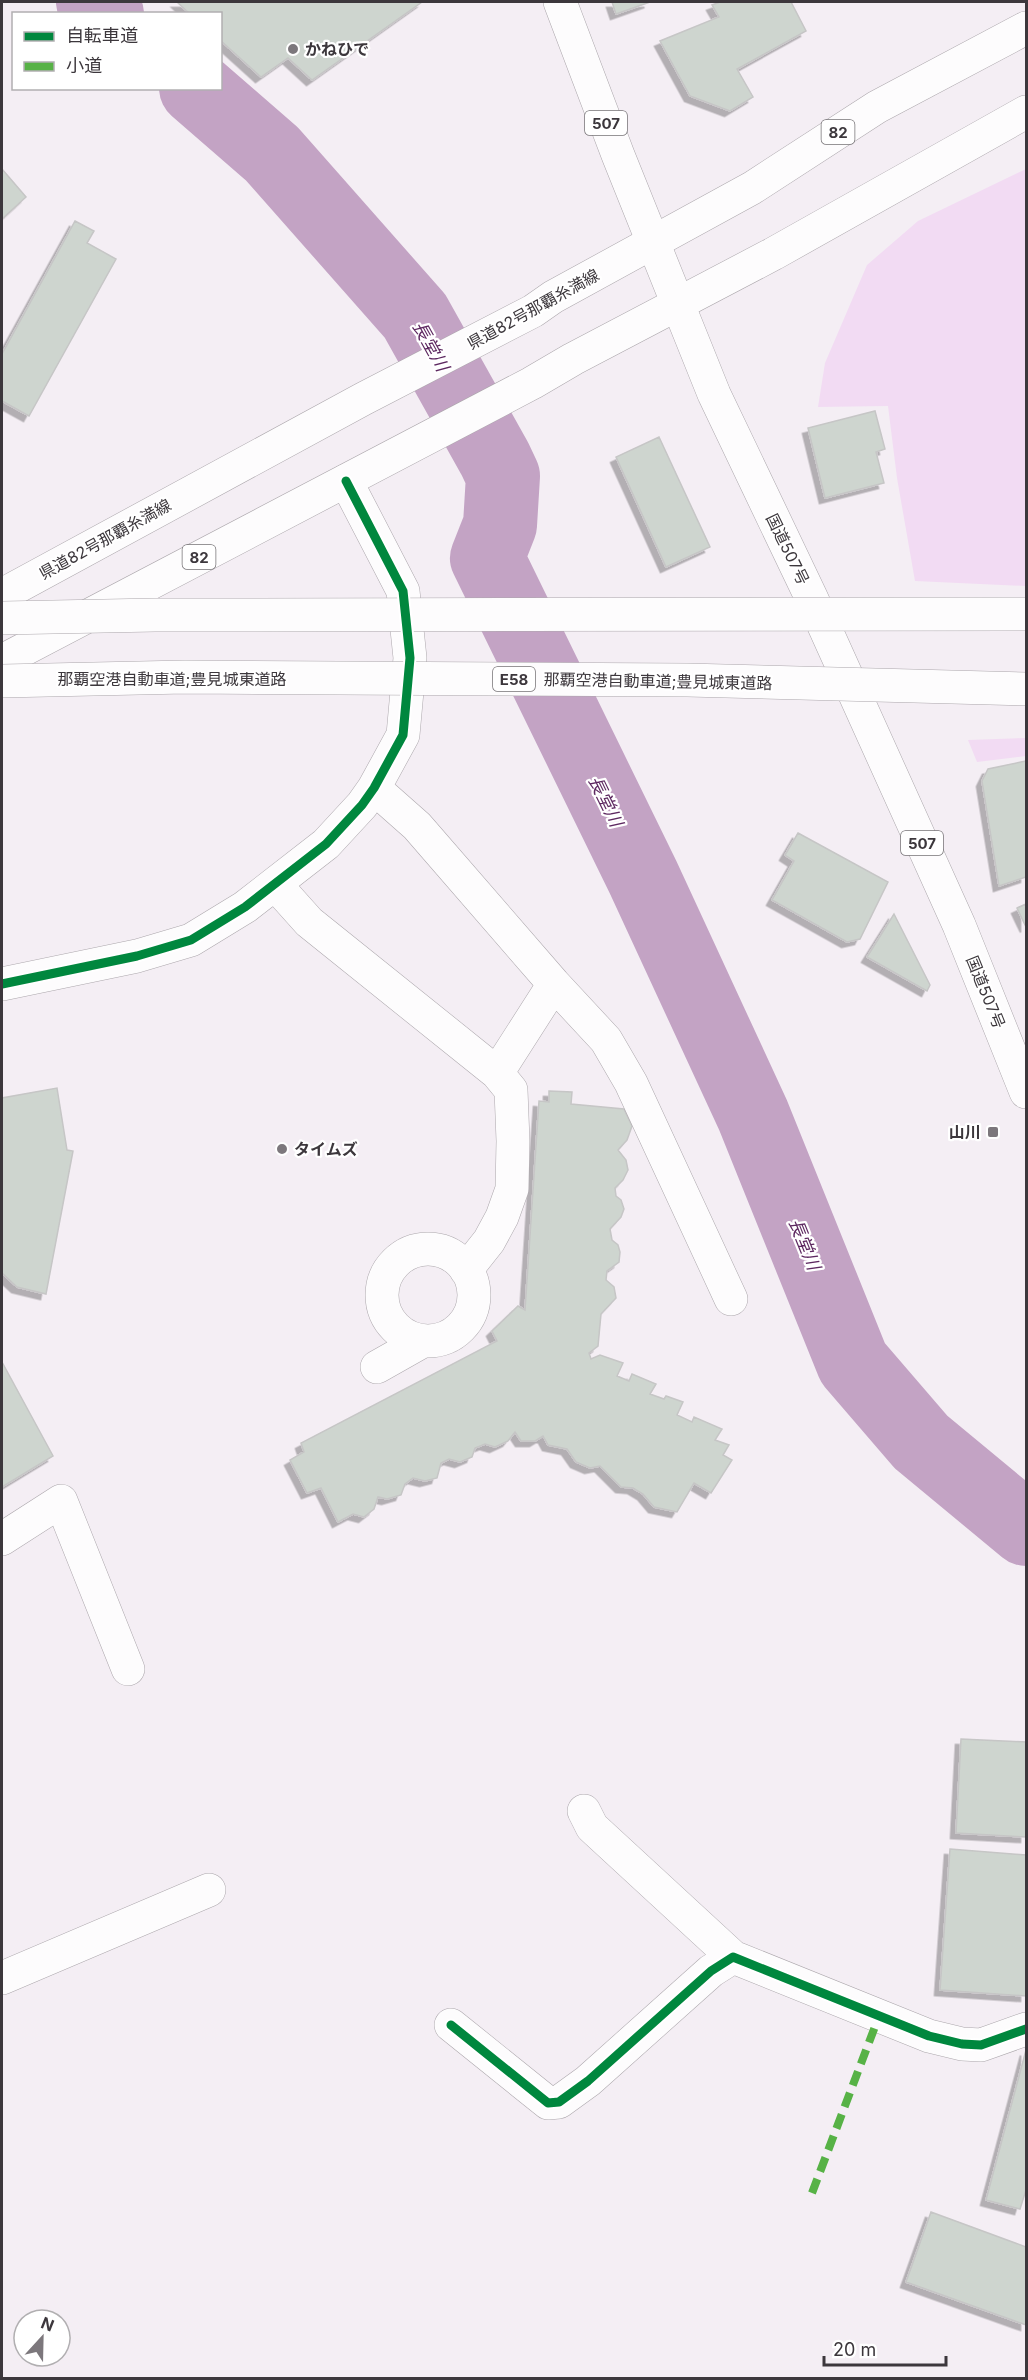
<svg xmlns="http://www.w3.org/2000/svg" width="1028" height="2380" viewBox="0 0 1028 2380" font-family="Inter,'Noto Sans JP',sans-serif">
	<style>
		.green { fill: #f2dbf3 }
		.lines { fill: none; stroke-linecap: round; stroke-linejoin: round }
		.river { stroke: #c3a3c4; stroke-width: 74 }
		.building { fill: #ced5cf; stroke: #c6c6c6; stroke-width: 1.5; filter: url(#shadow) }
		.minor-casing { stroke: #aca7ac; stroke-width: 34 }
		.major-casing { stroke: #aca7ac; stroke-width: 34 }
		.highway-casing { stroke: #aca7ac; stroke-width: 34 }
		.minor { stroke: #fdfcfd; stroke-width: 33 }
		.major { stroke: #fdfcfd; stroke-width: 33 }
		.highway { stroke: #fdfcfd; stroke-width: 33 }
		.highway-bridge-casing { stroke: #aca7ac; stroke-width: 34; stroke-linecap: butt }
		.highway-bridge { stroke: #fdfcfd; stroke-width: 33 }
		.quiet { stroke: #57b246; stroke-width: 8; stroke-dasharray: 15 8; stroke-linecap: butt }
		.cycleway-casing { stroke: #fff; stroke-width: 13 }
		.cycleway { stroke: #00873e; stroke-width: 9 }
		.poi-dot { fill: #7c777c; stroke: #fff; stroke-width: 2 }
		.labels { text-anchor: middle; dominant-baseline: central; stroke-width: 4.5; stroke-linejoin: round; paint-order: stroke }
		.shield { fill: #fff; stroke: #767376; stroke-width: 1.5 }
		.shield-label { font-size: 15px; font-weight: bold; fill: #3c373c }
		.poi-label { font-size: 16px; font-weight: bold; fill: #3c373c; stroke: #fff; text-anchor: start }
		.street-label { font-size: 16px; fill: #3c373c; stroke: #fff }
		.water-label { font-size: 18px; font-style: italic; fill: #5d2860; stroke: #fff }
	</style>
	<defs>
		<filter id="shadow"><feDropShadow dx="-5.5" dy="5.5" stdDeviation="0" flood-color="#0004"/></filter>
	</defs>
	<rect width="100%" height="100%" fill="#f4eef4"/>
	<path class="green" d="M 1026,169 L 1026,586 L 915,581 L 897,478 L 888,406 L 818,407 L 825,363 L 867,265 L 918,221 Z
		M 1026,738 L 1026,756 L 977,762 L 968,740 Z"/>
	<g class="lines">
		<path class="river" d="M 93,2 L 107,14
			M 196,88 L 272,154 L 415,316 L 495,459 L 503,476 L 500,525 L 487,558 L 643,877 L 753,1115 L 853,1363 L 921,1442 L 1026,1529"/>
	</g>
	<path class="building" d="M 177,2 L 422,2 L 312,80 L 288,58 L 261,77 L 220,40 L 220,14 L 190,14 Z
		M 612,2 L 650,2 L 616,14 Z
		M 720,2 L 791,2 L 806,31 L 737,69 L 753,97 L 730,111 L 690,96 L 660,41 L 719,17 L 712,5 Z
		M 2,169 L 26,197 L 2,219 Z
		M 75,221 L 94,231 L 87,243 L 116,259 L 29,416 L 2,401 L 2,354 Z
		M 875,411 L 885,449 L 876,452 L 884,483 L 825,498 L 808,428 Z
		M 659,437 L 710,547 L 666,567 L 616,457 Z
		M 1026,761 L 1026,877 L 999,886 L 982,781 L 988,769 Z
		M 798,833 L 888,882 L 860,939 L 847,942 L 772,900 L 794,861 L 785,855 Z
		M 1026,904 L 1026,927 L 1017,908 Z
		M 894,914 L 930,985 L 927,991 L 867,957 Z
		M 57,1088 L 67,1150 L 73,1151 L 46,1294 L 17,1287 L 2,1273 L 2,1098 Z
		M 549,1091 L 572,1092 L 571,1104 L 624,1109 L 632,1126 L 627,1140 L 618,1150 L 626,1160 L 628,1170 L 623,1180 L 615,1188 L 616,1196 L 621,1200 L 624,1209 L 621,1217 L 610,1229 L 612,1240 L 618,1245 L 620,1252 L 619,1262 L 607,1271 L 606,1280 L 614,1287 L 616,1298 L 601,1314 L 598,1346 L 589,1353 L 591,1359 L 600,1355 L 623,1363 L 617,1376 L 629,1381 L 632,1374 L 656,1384 L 650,1394 L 664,1399 L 666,1396 L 683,1402 L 677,1415 L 692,1422 L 694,1417 L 722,1429 L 715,1440 L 729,1445 L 723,1455 L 732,1460 L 711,1493 L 694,1483 L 677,1512 L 654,1507 L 643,1494 L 633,1488 L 621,1487 L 600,1466 L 590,1468 L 576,1462 L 567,1449 L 548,1445 L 543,1436 L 535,1441 L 521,1441 L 515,1432 L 508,1441 L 495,1447 L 485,1444 L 475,1448 L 472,1457 L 460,1462 L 449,1459 L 441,1463 L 437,1478 L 425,1481 L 413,1478 L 405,1484 L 401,1495 L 387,1499 L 378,1497 L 374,1509 L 364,1517 L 353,1514 L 338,1522 L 321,1488 L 307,1493 L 290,1460 L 304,1452 L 301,1443 L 497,1341 L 492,1331 L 518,1306 L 525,1310 L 539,1101 L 549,1102 Z
		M 2,1362 L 53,1456 L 2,1487 Z
		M 961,1739 L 1026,1742 L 1026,1837 L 956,1833 Z
		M 950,1849 L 1026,1855 L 1026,1996 L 940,1990 Z
		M 1026,2050 L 1026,2190 L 1020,2209 L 986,2200 Z
		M 931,2212 L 1026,2247 L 1026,2325 L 906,2282 Z"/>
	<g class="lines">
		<defs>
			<path id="minor" d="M 374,788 L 417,826 L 554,984 L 606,1040 L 631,1083 L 731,1299
				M 275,884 L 309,922 L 497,1073 L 511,1090 L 513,1141 L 512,1189 L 502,1217 L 489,1241 L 466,1270
				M 2,984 L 137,956 L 191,940 L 245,907 L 326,844 L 362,805 L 374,788 L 403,735 L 410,658 L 403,591 L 346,481
				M 497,1073 L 554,984
				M382 1295a46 46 0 1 1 92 0a46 46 0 1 1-92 0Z
				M 377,1367 L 423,1341
				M 2,1539 L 61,1501 L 128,1669
				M 584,1811 L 592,1827 L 733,1957
				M 2,1978 L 209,1890
				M 451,2025 L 548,2103 L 559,2102 L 588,2081 L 711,1971 L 733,1957 L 929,2036 L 962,2044 L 981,2045 L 1026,2029"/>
			<path id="major" d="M 2,595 L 363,399 L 533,311 L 553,297 L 752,188 L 877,107 L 1026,28
				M 2,661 L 532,383 L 573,359 L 773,254 L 1026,112"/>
			<path id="highway" d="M 560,2 L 618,155 L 714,394 L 811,597 L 959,925 L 1026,1092"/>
		</defs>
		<use href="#minor" class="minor-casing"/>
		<use href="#major" class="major-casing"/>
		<use href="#highway" class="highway-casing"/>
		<use href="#minor" class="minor"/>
		<use href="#major" class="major"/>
		<use href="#highway" class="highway"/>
		<defs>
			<path id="highway-bridge" d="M 2,618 L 155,615 L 1026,614
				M 2,681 L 185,677 L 687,680 L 1026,689"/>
		</defs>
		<use href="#highway-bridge" class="highway-bridge-casing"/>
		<use href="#highway-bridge" class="highway-bridge"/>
		<path class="quiet" d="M 812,2193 L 879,2016"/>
		<defs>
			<path id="cycleway" d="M 2,984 L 137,956 L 191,940 L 245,907 L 326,844 L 362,805 L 374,788 L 403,735 L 410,658 L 403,591 L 346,481
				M 451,2025 L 548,2103 L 559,2102 L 588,2081 L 711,1971 L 733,1957 L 929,2036 L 962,2044 L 981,2045 L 1026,2029"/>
		</defs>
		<use href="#cycleway" class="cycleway-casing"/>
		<use href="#cycleway" class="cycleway"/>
	</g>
	<g class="poi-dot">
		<circle cx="293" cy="49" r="6"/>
		<rect x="987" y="1126" width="12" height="12" rx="3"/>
		<circle cx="282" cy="1149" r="6"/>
	</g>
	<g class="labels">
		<g class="shield">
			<rect x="585" y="111" width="42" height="24" rx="4.5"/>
			<rect x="821.5" y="120" width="33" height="24" rx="4.5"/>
			<rect x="182.5" y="545" width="33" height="24" rx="4.5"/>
			<rect x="493" y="667" width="42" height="24" rx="4.5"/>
			<rect x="901" y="831" width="42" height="24" rx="4.5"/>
		</g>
		<g class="shield-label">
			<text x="606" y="123">507</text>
			<text x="838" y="132">82</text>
			<text x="199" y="557">82</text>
			<text x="514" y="679">E58</text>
			<text x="922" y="843">507</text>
		</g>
		<g class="poi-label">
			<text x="305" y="49">かねひで</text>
			<text x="981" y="1132" text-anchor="end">山川</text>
			<text x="294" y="1149">タイムズ</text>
		</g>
		<g class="street-label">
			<text transform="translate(533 309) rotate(-29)">県道82号那覇糸満線</text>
			<text transform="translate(105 539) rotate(-29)">県道82号那覇糸満線</text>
			<text transform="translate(788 549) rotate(64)">国道507号</text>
			<text x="172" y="679">那覇空港自動車道;豊見城東道路</text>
			<text transform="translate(658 681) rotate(1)">那覇空港自動車道;豊見城東道路</text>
			<text transform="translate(986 992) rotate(68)">国道507号</text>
		</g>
		<g class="water-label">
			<text transform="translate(431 346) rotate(61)">長堂川</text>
			<text transform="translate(606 801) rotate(64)">長堂川</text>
			<text transform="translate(805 1244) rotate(68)">長堂川</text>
		</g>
	</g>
	<rect width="1028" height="2380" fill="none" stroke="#3c373c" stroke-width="6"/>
	<rect x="12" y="12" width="210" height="78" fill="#ffffff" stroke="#b1afb1" stroke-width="1.5"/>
	<rect x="24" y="32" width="30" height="9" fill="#00873e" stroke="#b1afb1" stroke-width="1.5"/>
	<text x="66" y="42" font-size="18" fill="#3c373c">自転車道</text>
	<rect x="24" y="62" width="30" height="9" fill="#57b246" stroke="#b1afb1" stroke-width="1.5"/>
	<text x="66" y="72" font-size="18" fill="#3c373c">小道</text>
	<g transform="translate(42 2338) rotate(22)"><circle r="28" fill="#ffffff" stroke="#b1afb1" stroke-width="1.5"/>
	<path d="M0-4.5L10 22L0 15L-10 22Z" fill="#7c777c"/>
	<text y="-9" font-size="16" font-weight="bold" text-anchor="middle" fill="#3c373c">N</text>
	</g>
	<path d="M824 2356v9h122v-9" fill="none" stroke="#3c373c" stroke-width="3"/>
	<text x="833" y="2356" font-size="18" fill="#3c373c" stroke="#ffffff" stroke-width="4.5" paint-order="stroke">20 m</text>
</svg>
